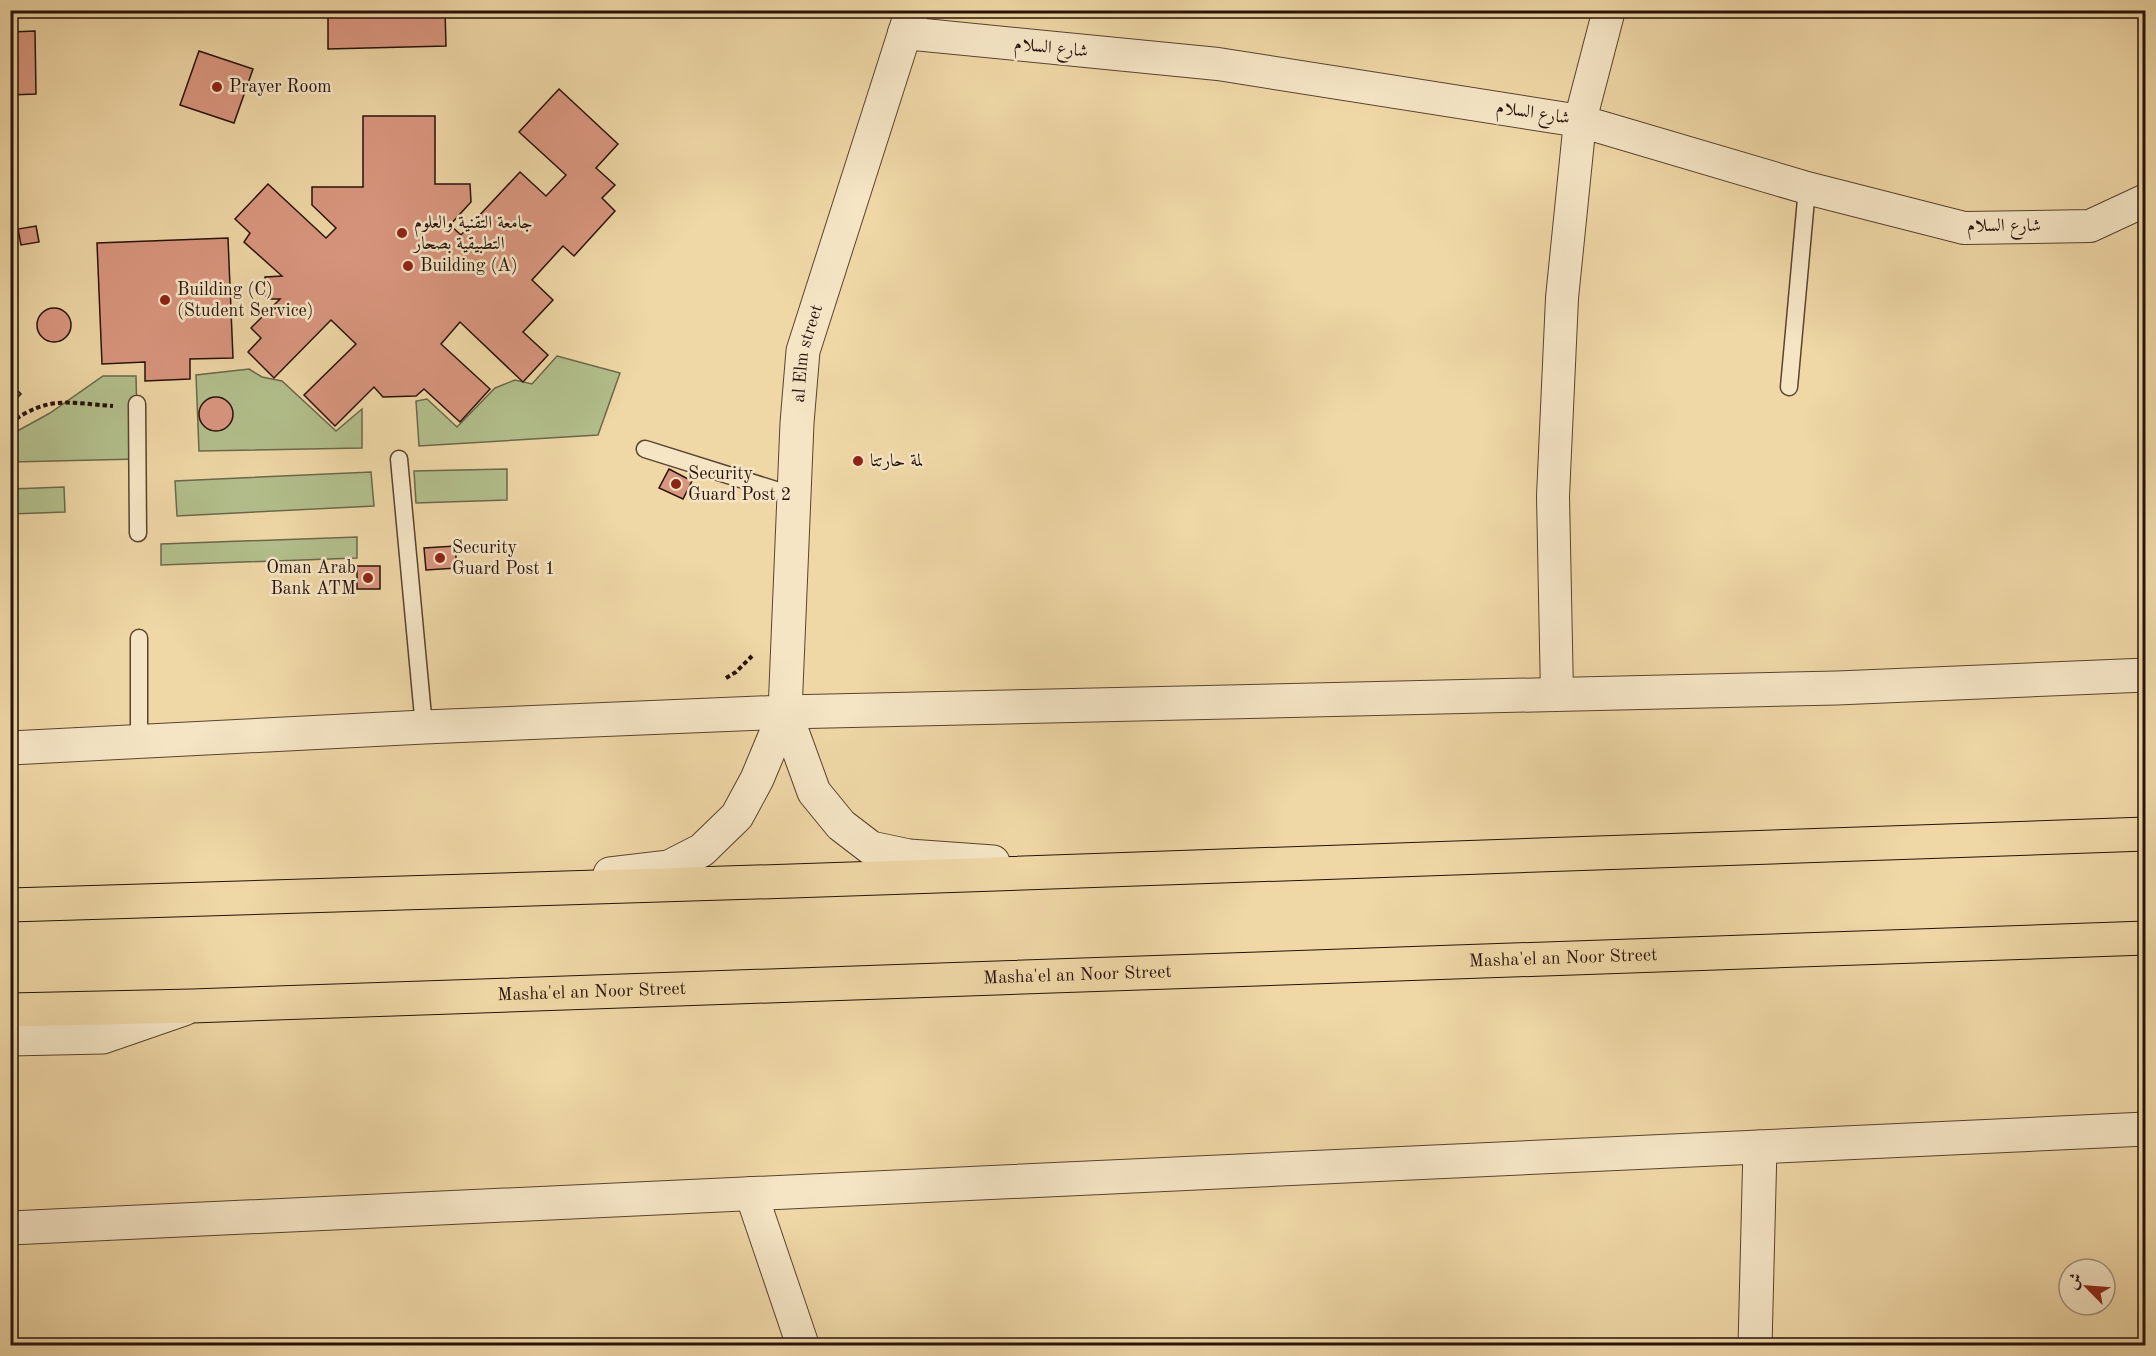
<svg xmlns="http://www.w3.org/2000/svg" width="2156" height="1356" viewBox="0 0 2156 1356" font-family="'Old Standard TT',Amiri,serif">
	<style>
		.grass { fill: #b2bf8c; stroke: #6c684b; stroke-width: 1.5 }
		.building { fill: #d9967f; stroke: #27120a; stroke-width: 1.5 }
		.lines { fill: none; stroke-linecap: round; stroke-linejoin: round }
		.service-casing { stroke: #594331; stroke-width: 19 }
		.minor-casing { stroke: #594331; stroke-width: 34 }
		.tertiary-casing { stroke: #594331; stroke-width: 35 }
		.trunk-casing { stroke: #27120a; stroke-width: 35 }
		.path { stroke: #27120a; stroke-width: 4; stroke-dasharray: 4.5 3; stroke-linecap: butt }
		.service { stroke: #f5e5c5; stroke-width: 16 }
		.minor { stroke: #f5e5c5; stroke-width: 32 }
		.tertiary { stroke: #f5e5c5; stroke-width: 33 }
		.trunk { stroke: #efd7a6; stroke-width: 33 }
		.poi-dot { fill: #8f2418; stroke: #f5e5c5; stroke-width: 2 }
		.labels { text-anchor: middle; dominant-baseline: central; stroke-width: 5; stroke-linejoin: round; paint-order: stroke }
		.street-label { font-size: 18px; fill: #27120a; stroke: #f5e5c5 }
		.poi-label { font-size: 18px; fill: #27120a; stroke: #f5e5c5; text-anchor: start }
	</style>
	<rect width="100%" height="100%" fill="#efd7a6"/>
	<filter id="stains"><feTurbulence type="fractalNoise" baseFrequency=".00333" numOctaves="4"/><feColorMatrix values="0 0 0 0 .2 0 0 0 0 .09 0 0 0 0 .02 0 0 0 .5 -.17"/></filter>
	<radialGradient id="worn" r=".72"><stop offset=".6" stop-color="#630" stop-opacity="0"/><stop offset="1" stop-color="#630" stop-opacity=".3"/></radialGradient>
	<path class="grass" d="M 557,356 L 620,373 L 598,435 L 419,446 L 416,401 L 427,399 L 457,427 L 495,388 L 515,380 L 532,384 Z
		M 249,369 L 262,377 L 282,381 L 336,431 L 362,409 L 362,448 L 199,451 L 196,375 Z
		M 103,376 L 136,376 L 138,459 L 11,462 L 10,435 L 50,413 Z
		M 507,469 L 507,500 L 416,503 L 414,471 Z
		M 371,472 L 374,506 L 177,516 L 175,481 Z
		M 64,487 L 65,512 L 11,514 L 11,489 Z
		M 357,537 L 357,558 L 161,565 L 161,544 Z"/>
	<path class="building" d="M 328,10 L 445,10 L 446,46 L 328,49 Z
		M 35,31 L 36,94 L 10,95 L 10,32 Z
		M 199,51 L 253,69 L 234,123 L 180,105 Z
		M 559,89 L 618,144 L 596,168 L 615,185 L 602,198 L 615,211 L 574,256 L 563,246 L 532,280 L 553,300 L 523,332 L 548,355 L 523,382 L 460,322 L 441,344 L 490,389 L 460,422 L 424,389 L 416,396 L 383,397 L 374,387 L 335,426 L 304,395 L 356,344 L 331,320 L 274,378 L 248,352 L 261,338 L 251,328 L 280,299 L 266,299 L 265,277 L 282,276 L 244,242 L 250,233 L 235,219 L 268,184 L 326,238 L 336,228 L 312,205 L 312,187 L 363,187 L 363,116 L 435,116 L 435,184 L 470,184 L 471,202 L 450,225 L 461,235 L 520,172 L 546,196 L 566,175 L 519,132 Z
		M 36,226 L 39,242 L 21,245 L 18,229 Z
		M 228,238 L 233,358 L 190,359 L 190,379 L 145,381 L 145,362 L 102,364 L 97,243 Z
		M37 325a17 17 0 1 1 34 0a17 17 0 1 1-34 0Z
		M 10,383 L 21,394 L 10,405 Z
		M199 414a17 17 0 1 1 34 0a17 17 0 1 1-34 0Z
		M 669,469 L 692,481 L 683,499 L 659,488 Z
		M 455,546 L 457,568 L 426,570 L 424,548 Z
		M 357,566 L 380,566 L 380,589 L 357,589 Z"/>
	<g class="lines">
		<defs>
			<path id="service" d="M 1789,387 L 1807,188
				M 137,404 L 138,533
				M 645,449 L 795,496
				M 399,459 L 424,727
				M 139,638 L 139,740"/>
			<path id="minor" d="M 904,33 L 1218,64 L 1580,121 L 1807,188 L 1964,228 L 2090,226 L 2146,200
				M 1557,694 L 1553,496 L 1562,298 L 1580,121 L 1609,10
				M 751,1193 L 803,1346"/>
			<g id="tertiary">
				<path d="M 785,712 L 814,792 L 841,825 L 871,848 L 909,856 L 993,862"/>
				<path d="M 10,748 L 424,727 L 785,712 L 1837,688 L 2146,675"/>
				<path id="s1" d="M 610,874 L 669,867 L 702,850 L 737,816 L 757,779 L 785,712 L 797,423 L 803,351 L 912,10"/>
				<path d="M 10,1039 L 103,1037 L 184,1009"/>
				<path d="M 10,1228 L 2146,1129"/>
				<path d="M 1755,1346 L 1760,1147"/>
			</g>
			<g id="trunk">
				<path d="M 10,905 L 792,881 L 2146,834"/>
				<path id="s2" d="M 10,1010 L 192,1006 L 2146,938"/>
			</g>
		</defs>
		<use href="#service" class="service-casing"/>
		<use href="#minor" class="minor-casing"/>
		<use href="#tertiary" class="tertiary-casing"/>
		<use href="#trunk" class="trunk-casing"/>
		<path class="path" d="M 10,423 C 49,395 68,403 113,406
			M 726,678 L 736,672 L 752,656"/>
		<use href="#service" class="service"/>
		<use href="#minor" class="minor"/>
		<use href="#tertiary" class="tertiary"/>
		<use href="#trunk" class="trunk"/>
	</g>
	<g class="poi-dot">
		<circle cx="217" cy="87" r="6"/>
		<circle cx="402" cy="233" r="6"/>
		<circle cx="408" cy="266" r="6"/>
		<circle cx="165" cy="300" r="6"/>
		<circle cx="858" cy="461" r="6"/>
		<circle cx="676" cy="484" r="6"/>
		<circle cx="440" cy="558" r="6"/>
		<circle cx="368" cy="578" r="6"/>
	</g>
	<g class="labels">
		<g class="street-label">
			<text transform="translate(1051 48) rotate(6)">شارع السلام</text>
			<text transform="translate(1533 113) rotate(9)">شارع السلام</text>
			<text x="2004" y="226">شارع السلام</text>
			<text stroke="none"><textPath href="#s1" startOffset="620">al Elm street</textPath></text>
			<text stroke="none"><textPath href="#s2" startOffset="1554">Masha'el an Noor Street</textPath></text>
			<text stroke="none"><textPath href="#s2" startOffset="1068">Masha'el an Noor Street</textPath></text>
			<text stroke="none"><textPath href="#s2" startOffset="582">Masha'el an Noor Street</textPath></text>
		</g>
		<g class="poi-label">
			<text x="229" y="87">Prayer Room</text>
			<text x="414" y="223">جامعة التقنية والعلوم<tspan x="414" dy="21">التطبيقية بصحار</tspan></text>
			<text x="420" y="266">Building (A)</text>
			<text x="177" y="290">Building (C)<tspan x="177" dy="21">(Student Service)</tspan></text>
			<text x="870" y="461">لمة حارتتا</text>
			<text x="688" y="474">Security<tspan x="688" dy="21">Guard Post 2</tspan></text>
			<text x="452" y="548">Security<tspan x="452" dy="21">Guard Post 1</tspan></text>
			<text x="356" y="568" text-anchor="end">Oman Arab<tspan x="356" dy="21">Bank ATM</tspan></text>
		</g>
	</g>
	<rect width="2156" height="1356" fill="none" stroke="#efd7a6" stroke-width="36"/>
	<rect x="12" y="12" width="2132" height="1332" fill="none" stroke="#27120a" stroke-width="3"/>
	<rect x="18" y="18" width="2120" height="1320" fill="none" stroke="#27120a" stroke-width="1.5"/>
	<g transform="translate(2087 1287) rotate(295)"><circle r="28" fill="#f5e5c5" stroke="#a3917a" stroke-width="1.5"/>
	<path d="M0-4.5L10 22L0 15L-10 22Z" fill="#8f2418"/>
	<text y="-9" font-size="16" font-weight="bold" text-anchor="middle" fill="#27120a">ش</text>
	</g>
	<rect width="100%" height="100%" filter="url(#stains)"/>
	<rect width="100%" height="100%" fill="url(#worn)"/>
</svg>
